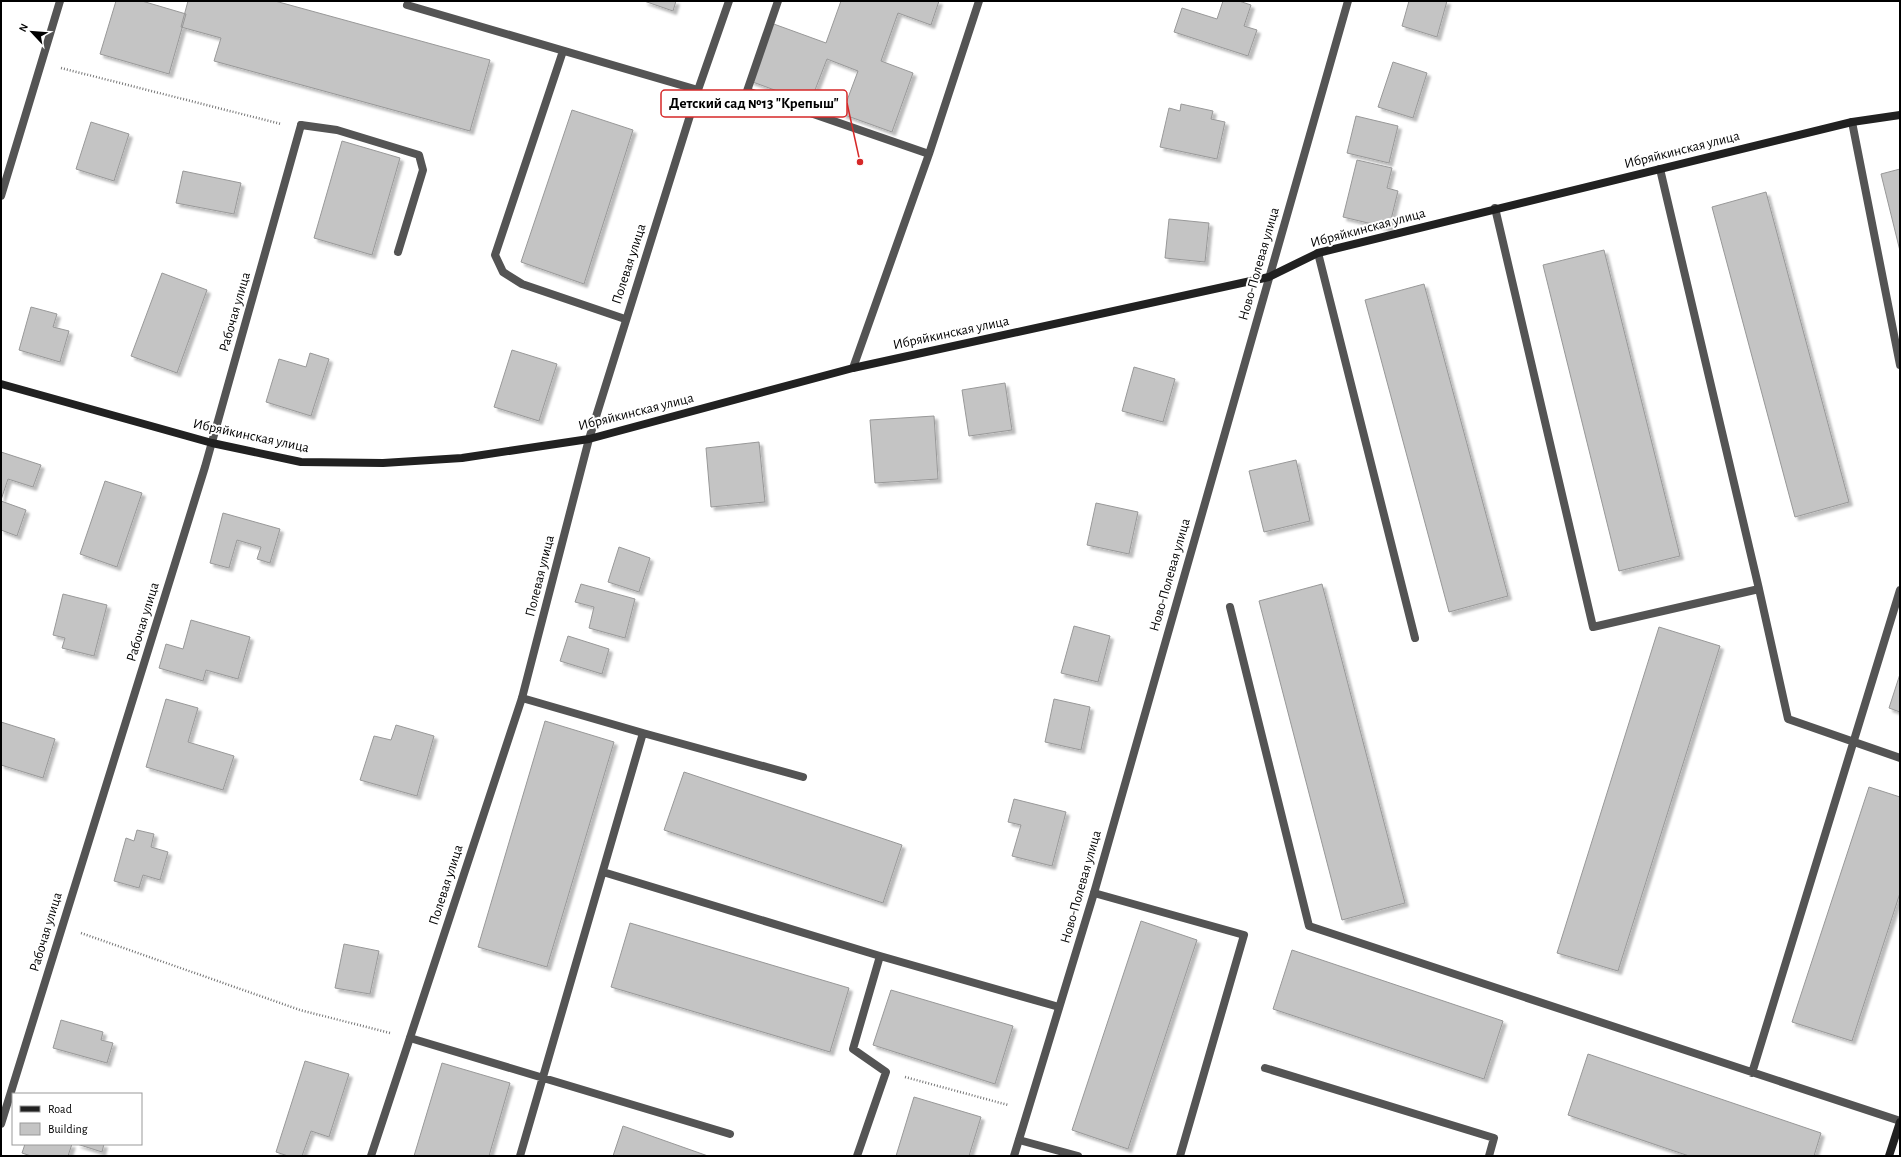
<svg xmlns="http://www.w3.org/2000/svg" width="1901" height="1157" viewBox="0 0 1901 1157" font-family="'Alegreya Sans',sans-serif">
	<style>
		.building { fill: #c4c4c4; stroke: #989898; filter: url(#shadow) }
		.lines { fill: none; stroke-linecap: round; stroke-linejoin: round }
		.path { stroke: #767676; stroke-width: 2.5; stroke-dasharray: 1 2; stroke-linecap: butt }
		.lane { stroke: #545454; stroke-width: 8 }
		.street { stroke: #545454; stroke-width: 8 }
		.secondary { stroke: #212121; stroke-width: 8 }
		.labels { text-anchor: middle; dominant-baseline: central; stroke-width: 4; stroke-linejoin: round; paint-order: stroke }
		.street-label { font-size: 14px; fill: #000; stroke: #fff }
		.leader { fill: none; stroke: #d62828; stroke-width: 1.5 }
		.callout-dot { fill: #d62828; stroke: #fff; stroke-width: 1.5 }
		.callout { fill: #fff; stroke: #d62828; stroke-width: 1.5 }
		.callout-label { font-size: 15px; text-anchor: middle; font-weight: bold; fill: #000 }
	</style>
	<defs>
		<filter id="shadow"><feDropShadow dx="3.5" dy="3.5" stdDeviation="1" flood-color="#0004"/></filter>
	</defs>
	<rect width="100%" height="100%" fill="#fff"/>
	<path class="building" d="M 116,1 L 142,1 L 186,14 L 169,74 L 100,54 Z
		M 188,1 L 275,1 L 490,60 L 470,131 L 214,61 L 221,38 L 181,27 Z
		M 644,1 L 676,1 L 673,11 Z
		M 841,1 L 939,1 L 931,25 L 898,13 L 881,61 L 913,73 L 892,132 L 842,114 L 858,71 L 827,59 L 810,103 L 750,81 L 771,23 L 826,43 Z
		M 1223,1 L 1239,1 L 1251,5 L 1244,26 L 1257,30 L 1248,56 L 1174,32 L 1182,8 L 1217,19 Z
		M 1409,1 L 1447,1 L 1437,37 L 1402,26 Z
		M 1393,62 L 1427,73 L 1413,118 L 1378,107 Z
		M 1181,104 L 1213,111 L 1211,119 L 1225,122 L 1217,159 L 1160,147 L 1169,108 L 1180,111 Z
		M 572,110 L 633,130 L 584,284 L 521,262 Z
		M 1356,116 L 1398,126 L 1389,163 L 1347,153 Z
		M 91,122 L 129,134 L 114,181 L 76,169 Z
		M 342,141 L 400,158 L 372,255 L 314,238 Z
		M 1357,160 L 1392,168 L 1387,188 L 1398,191 L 1389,228 L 1343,217 Z
		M 1900,169 L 1900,251 L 1881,174 Z
		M 183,171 L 241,183 L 234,214 L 176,203 Z
		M 1766,192 L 1849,502 L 1795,517 L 1712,207 Z
		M 1169,219 L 1209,223 L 1205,262 L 1165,258 Z
		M 1604,250 L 1680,556 L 1619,571 L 1543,265 Z
		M 162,273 L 207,290 L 177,373 L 131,356 Z
		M 1424,284 L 1508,596 L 1449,612 L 1365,300 Z
		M 31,307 L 57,314 L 53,327 L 69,331 L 60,362 L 19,350 Z
		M 512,350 L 557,364 L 539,421 L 494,407 Z
		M 310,353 L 329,359 L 311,416 L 266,402 L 279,359 L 306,367 Z
		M 1134,367 L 1175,379 L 1163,422 L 1122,411 Z
		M 1005,383 L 1012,430 L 969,436 L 962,390 Z
		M 934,416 L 938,479 L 875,483 L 870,420 Z
		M 759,442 L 765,502 L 711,507 L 706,448 Z
		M 1,452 L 41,465 L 33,487 L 8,479 L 1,500 Z
		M 1296,460 L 1310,521 L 1264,532 L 1249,471 Z
		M 105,481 L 142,493 L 117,567 L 80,554 Z
		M 1,501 L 26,510 L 17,536 L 1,530 Z
		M 1096,503 L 1138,512 L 1129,554 L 1087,545 Z
		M 223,513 L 280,529 L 270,563 L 257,559 L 261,547 L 237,540 L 229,568 L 210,563 Z
		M 619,547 L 650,558 L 639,592 L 608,582 Z
		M 581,584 L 635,599 L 625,638 L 589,628 L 594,607 L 575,602 Z
		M 1322,584 L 1405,903 L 1342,920 L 1259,601 Z
		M 63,594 L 107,605 L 94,656 L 62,648 L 65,638 L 53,635 Z
		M 191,620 L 250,637 L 238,679 L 206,670 L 203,681 L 159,668 L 166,644 L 183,649 Z
		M 1074,626 L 1110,636 L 1098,682 L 1061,673 Z
		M 1659,627 L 1720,646 L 1618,971 L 1557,953 Z
		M 568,636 L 609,649 L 602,674 L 560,661 Z
		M 1900,674 L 1900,712 L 1889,708 Z
		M 166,699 L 198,708 L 188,742 L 234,756 L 223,790 L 146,767 Z
		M 1054,699 L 1090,707 L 1081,750 L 1045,742 Z
		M 545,721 L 614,742 L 547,967 L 478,947 Z
		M 1,722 L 55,739 L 43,778 L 1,765 Z
		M 396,725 L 434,736 L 417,796 L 360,780 L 374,736 L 391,740 Z
		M 684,772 L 902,845 L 883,903 L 664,830 Z
		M 1869,787 L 1900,797 L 1900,893 L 1852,1041 L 1792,1022 Z
		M 1014,799 L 1066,812 L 1052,866 L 1012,856 L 1021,825 L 1008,822 Z
		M 137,830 L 154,834 L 151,847 L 168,852 L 160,880 L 143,875 L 139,888 L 114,881 L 126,838 L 134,841 Z
		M 1141,921 L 1197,940 L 1128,1149 L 1072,1130 Z
		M 630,923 L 849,988 L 830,1052 L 611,987 Z
		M 344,944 L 379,951 L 370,994 L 335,988 Z
		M 1292,950 L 1503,1021 L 1484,1079 L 1273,1009 Z
		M 891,990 L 1013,1026 L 995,1084 L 873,1045 Z
		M 61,1020 L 103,1032 L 101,1040 L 113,1043 L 107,1063 L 53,1048 Z
		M 1588,1054 L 1821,1133 L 1814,1156 L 1689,1156 L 1568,1115 Z
		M 305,1061 L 349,1074 L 329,1137 L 311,1131 L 302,1156 L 288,1156 L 276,1152 Z
		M 442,1063 L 510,1083 L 489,1156 L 414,1156 Z
		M 914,1097 L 981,1117 L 969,1156 L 896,1156 Z
		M 623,1126 L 708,1156 L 613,1156 Z
		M 25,1144 L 72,1144 L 68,1156 L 31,1156 L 22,1153 Z
		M 77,1144 L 104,1144 L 102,1152 Z"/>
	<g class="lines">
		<path class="path" d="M 61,68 L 281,124
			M 81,933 L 300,1010 L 390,1033
			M 905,1077 L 1008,1105"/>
		<path class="lane" d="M 778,1 L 747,91 L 929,154
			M 407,5 L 698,90
			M 563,51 L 495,255 L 503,272 L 522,284 L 625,319
			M 1852,122 L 1900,365
			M 301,125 L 337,130 L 419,155 L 423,170 L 398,252
			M 1660,169 L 1759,589
			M 1495,208 L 1593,627 L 1759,589 L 1788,719 L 1900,758
			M 1318,253 L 1415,638
			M 853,368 L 929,154 L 979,1
			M 1230,607 L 1309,926 L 1900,1121
			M 643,733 L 803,777
			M 603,872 L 880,956 L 1059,1007
			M 1094,893 L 1244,935 L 1180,1156
			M 410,1038 L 730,1134
			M 1265,1068 L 1494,1138 L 1489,1156
			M 1752,1073 L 1900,590
			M 1019,1140 L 1078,1156
			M 520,1156 L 643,733 L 522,698
			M 857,1156 L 886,1072 L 853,1049 L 880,956"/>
		<path class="street" d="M 1,196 L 60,1
			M 1,1124 L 205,467 L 301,125
			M 371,1156 L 522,698 L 589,439 L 698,90 L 729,1
			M 1014,1156 L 1094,893 L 1348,1"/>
		<path class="secondary" d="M 1,384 L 212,443 L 301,462 L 383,463 L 462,458 L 589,439 L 853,368 L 1269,277 L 1318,253 L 1852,122 L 1900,115
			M 1889,1156 L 1900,1122"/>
	</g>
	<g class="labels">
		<g class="street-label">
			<text transform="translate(1682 150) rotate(-14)">Ибряйкинская улица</text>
			<text transform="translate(1368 228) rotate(-15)">Ибряйкинская улица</text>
			<text transform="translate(629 264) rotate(-72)">Полевая улица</text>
			<text transform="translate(1259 264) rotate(-74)">Ново-Полевая улица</text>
			<text transform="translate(235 312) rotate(-74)">Рабочая улица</text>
			<text transform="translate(951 333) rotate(-12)">Ибряйкинская улица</text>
			<text transform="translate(636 412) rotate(-14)">Ибряйкинская улица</text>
			<text transform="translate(251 436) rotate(12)">Ибряйкинская улица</text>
			<text transform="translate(1170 575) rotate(-74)">Ново-Полевая улица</text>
			<text transform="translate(540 576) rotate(-76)">Полевая улица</text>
			<text transform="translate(143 622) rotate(-73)">Рабочая улица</text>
			<text transform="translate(446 885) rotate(-72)">Полевая улица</text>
			<text transform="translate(1081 887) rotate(-74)">Ново-Полевая улица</text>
			<text transform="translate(46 932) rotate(-73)">Рабочая улица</text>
		</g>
	</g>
	<path class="leader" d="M860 162L847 103"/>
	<circle class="callout-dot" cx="860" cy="162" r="4"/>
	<rect class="callout" x="661" y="90" width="186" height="27" rx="4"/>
	<g class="callout-label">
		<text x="754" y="108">Детский сад №13 "Крепыш"</text>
	</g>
	<rect width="1901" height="1157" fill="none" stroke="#000000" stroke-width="4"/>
	<rect x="12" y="1093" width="130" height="52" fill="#ffffff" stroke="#999999"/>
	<rect x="20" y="1106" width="20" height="6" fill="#212121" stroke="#999999"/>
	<text x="48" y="1113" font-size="12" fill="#000000">Road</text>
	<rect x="20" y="1123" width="20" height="12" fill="#c4c4c4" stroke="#999999"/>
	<text x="48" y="1133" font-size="12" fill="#000000">Building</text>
	<g transform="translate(32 32) rotate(296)" stroke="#ffffff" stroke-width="3" paint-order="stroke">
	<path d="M0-3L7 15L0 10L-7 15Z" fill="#000000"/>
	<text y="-6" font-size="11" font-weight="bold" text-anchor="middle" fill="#000000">N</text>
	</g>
</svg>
